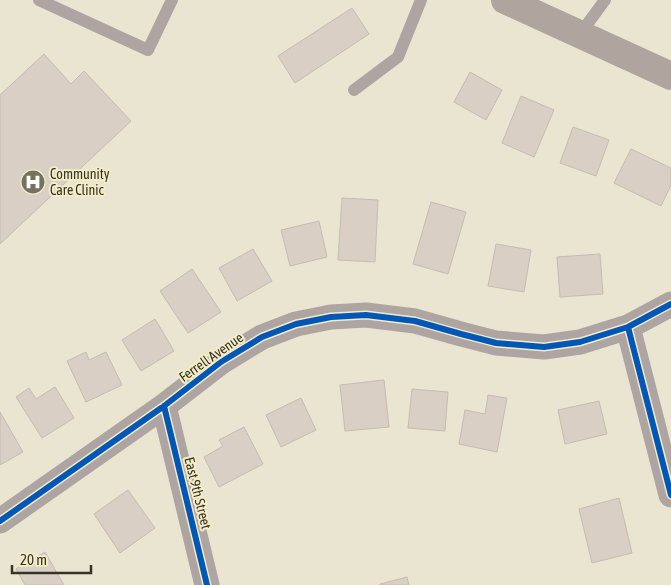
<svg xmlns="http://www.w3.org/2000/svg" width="671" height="585" viewBox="0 0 671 585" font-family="'Asap Condensed',sans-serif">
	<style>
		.building { fill: #d9cfc4; stroke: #c5bcb2 }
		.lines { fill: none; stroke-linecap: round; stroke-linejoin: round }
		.lane { stroke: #aea4a1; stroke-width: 12 }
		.street { stroke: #aea4a1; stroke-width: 25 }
		.primary { stroke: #afa49e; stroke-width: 28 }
		.cycleway-casing { stroke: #f3ecc7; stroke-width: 9 }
		.cycleway { stroke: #0057b8; stroke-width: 6 }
		.labels { text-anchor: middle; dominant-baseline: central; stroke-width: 4; stroke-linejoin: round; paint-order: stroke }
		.poi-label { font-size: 14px; fill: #373426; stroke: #f3ecc7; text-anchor: start }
		.street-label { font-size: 14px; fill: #373426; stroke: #f3ecc7 }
	</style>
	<rect width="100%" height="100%" fill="#e9e5d1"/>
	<path class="building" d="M 352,8 L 369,34 L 295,83 L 278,56 Z
		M 44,54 L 71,84 L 84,71 L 131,121 L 0,244 L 0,95 Z
		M 470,72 L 502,90 L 486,120 L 454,102 Z
		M 521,96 L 554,110 L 534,157 L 502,143 Z
		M 573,127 L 609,140 L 596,176 L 560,163 Z
		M 631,149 L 671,168 L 671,185 L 661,206 L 614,183 Z
		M 342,198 L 378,200 L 375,262 L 338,260 Z
		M 431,202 L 466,212 L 448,274 L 413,264 Z
		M 319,221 L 327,257 L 290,266 L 281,230 Z
		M 496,244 L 531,250 L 524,292 L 488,286 Z
		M 253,249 L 272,281 L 237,301 L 219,268 Z
		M 600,254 L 603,294 L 560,297 L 557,257 Z
		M 192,269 L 221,312 L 188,333 L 160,291 Z
		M 155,319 L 174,351 L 141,371 L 122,340 Z
		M 86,352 L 89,360 L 106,352 L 122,385 L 86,402 L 67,361 Z
		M 384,380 L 389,427 L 345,431 L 340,385 Z
		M 55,387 L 74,418 L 42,438 L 16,397 L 29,388 L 36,399 Z
		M 412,389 L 448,392 L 445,431 L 408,428 Z
		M 488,395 L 507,398 L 497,452 L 459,444 L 465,410 L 485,414 Z
		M 301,398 L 316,430 L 281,447 L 266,415 Z
		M 599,401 L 607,434 L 565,444 L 558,410 Z
		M 0,412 L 23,452 L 0,465 Z
		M 244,427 L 263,464 L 219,487 L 204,457 L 223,446 L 219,440 Z
		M 128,490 L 155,528 L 120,553 L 94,514 Z
		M 619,498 L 632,553 L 592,563 L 579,509 Z
		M 45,552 L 64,585 L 25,585 L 16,569 Z
		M 407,577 L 409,585 L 380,585 L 380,584 Z"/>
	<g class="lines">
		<path class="lane" d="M 39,0 L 148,50 L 172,0
			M 580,34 L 605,0
			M 354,90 L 398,57 L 421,0"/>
		<path class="street" d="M 628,327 L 671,495
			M 164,406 L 207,585
			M 0,521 L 164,406 L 221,362 L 262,337 L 296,324 L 331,317 L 366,315 L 415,321 L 461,334 L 496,343 L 544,347 L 580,342 L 628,327 L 671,304"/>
		<path class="primary" d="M 505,0 L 671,76"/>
		<defs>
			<path id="cycleway" d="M 628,327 L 671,495
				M 164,406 L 207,585
				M 0,521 L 164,406 L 221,362 L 262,337 L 296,324 L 331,317 L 366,315 L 415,321 L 461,334 L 496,343 L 544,347 L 580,342 L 628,327 L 671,304"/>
		</defs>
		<use href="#cycleway" class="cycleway-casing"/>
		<use href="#cycleway" class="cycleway"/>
	</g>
	<defs>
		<symbol id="hospital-disc" viewBox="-11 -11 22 22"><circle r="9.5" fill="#757262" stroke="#f3ecc7"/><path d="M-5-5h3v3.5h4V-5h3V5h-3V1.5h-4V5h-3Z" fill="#fff"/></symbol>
	</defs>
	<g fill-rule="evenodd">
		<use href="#hospital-disc" x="19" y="168" width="28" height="28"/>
	</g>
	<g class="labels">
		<g class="poi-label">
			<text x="50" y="174">Community<tspan x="50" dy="16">Care Clinic</tspan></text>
		</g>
		<g class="street-label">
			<text transform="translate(211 357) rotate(-35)">Ferrell Avenue</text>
			<text transform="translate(198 493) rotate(76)">East 9th Street</text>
		</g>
	</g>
	<path d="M12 565v8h79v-8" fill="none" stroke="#373426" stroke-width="2.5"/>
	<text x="20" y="565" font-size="15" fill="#373426" stroke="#f3ecc7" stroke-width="4" paint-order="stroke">20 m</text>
</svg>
